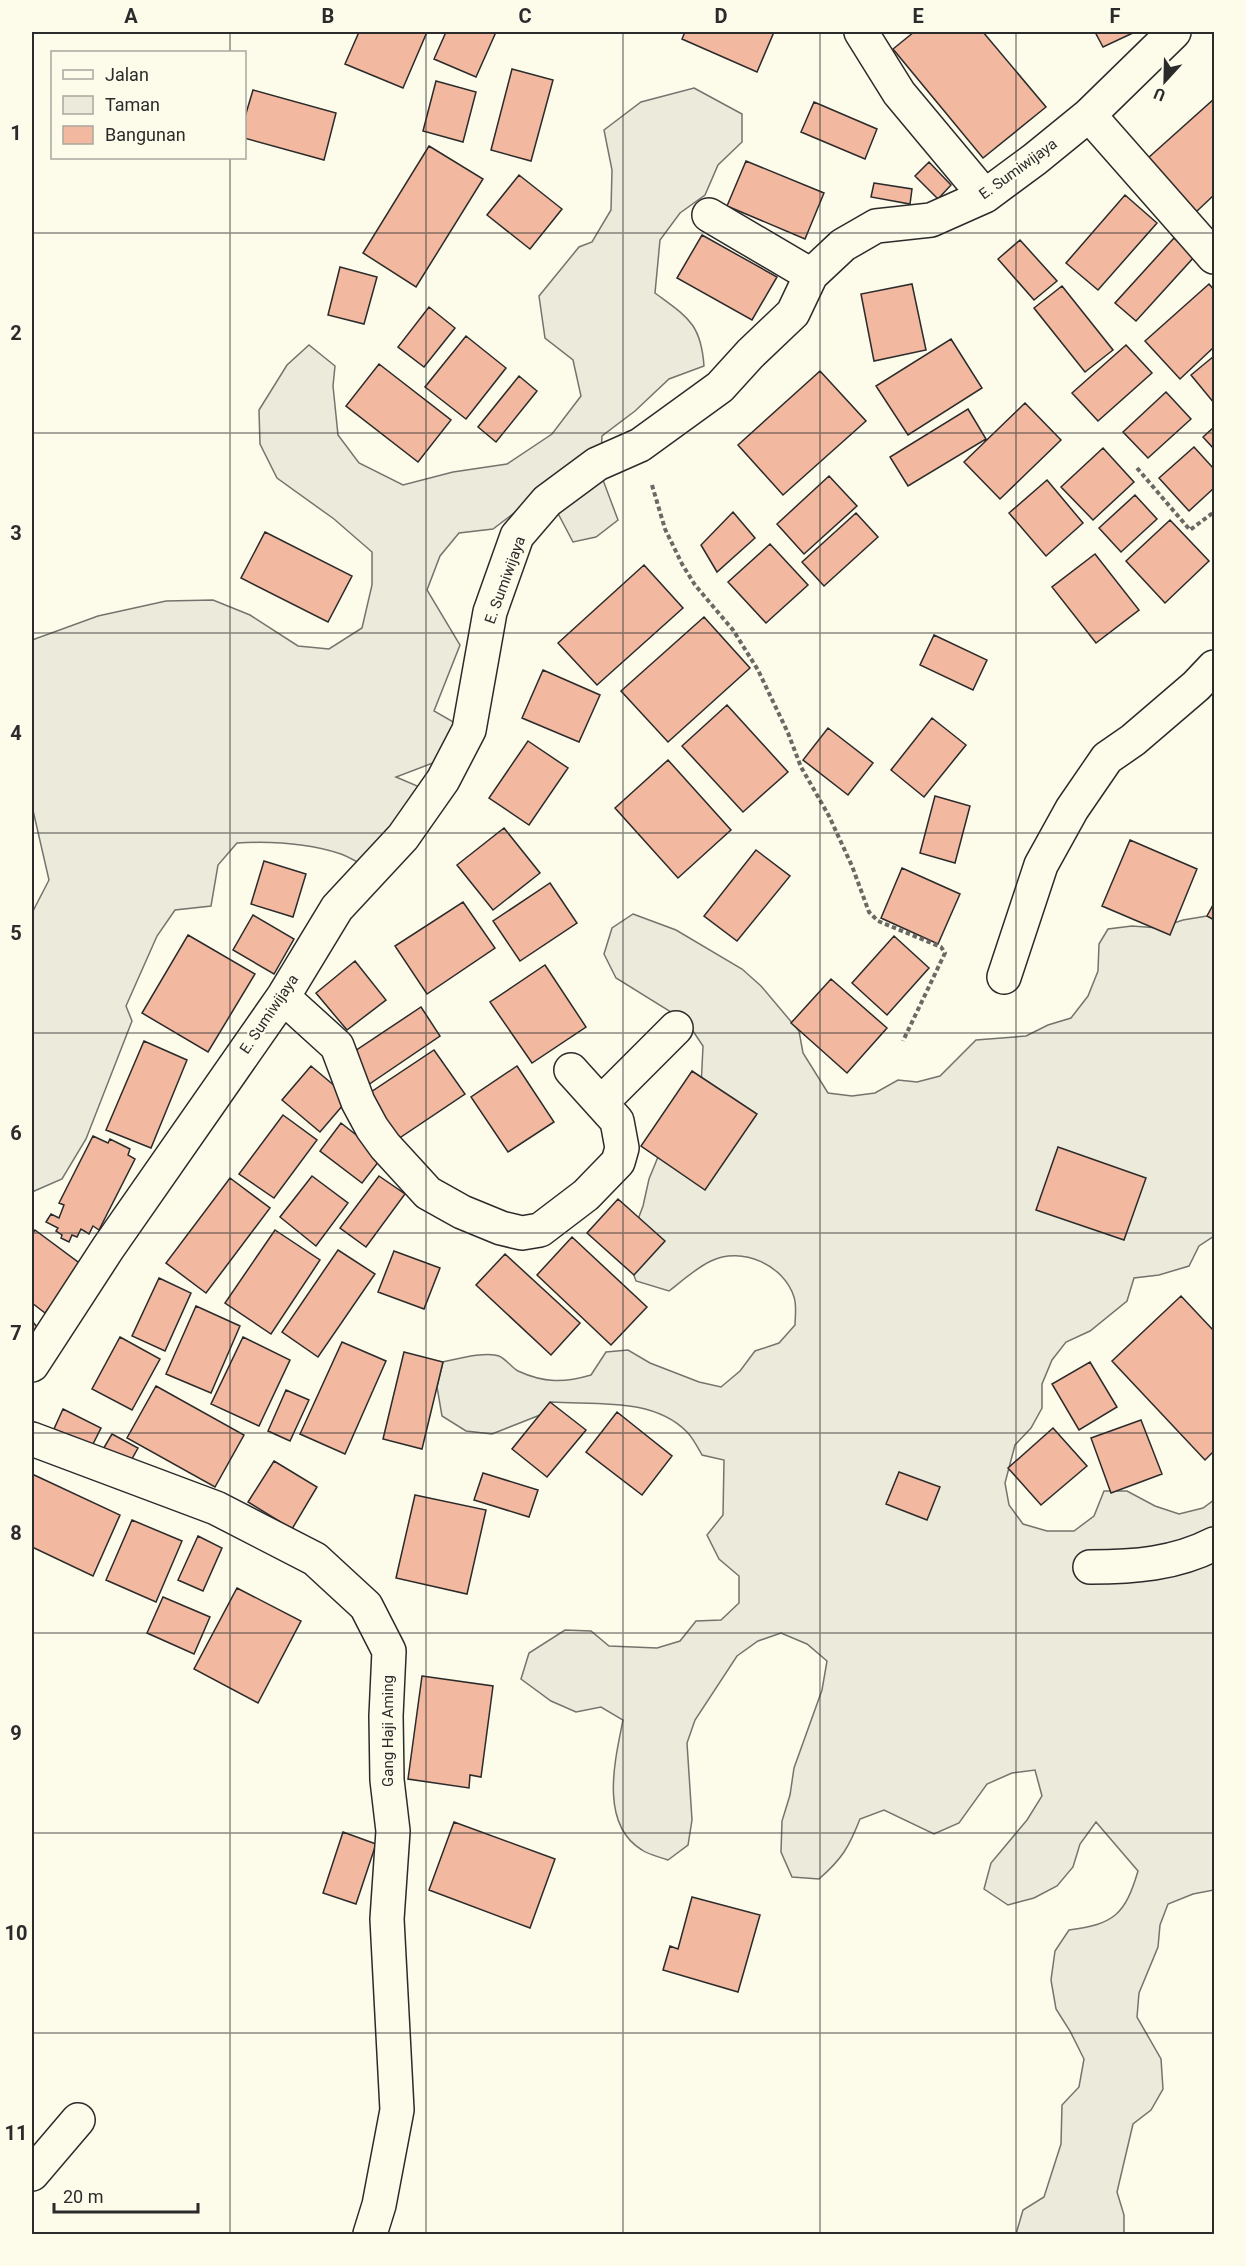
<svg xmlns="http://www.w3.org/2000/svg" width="1246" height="2266" viewBox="0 0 1246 2266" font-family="Roboto,sans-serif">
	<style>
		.green { fill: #ecebdb; stroke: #74746e; stroke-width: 1.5 }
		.building { fill: #f2b8a0; stroke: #2b2b2b; stroke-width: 1.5 }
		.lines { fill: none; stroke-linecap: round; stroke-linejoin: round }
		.minor-casing { stroke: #2b2b2b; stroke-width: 36 }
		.path { stroke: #6a6964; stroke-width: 4; stroke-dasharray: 4.5 3; stroke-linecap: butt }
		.minor { stroke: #fdfbea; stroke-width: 33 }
		.grid { fill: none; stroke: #2b2b2b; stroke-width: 1.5; stroke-opacity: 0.55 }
		.labels { text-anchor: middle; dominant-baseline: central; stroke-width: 4.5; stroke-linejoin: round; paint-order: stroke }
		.street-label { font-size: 15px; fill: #2b2b2b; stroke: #fdfbea }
		.neatline { fill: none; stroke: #2b2b2b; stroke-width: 2 }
		.grid-label { font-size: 20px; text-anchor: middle; font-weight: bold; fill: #2b2b2b }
	</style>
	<rect width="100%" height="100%" fill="#fdfbea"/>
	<path class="green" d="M 694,88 L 742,114 L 742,142 L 718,165 L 705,195 L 680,213 L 660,240 L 655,293 C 687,317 701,323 704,366 L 669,379 L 635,411 L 602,436 L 600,472 L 618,520 L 596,537 L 573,542 L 552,502 L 522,507 L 493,529 L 459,533 L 440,556 L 427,590 L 460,645 L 434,711 L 462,727 L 438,761 L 396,777 L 429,791 L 374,872 C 364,866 352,858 341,854 C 307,843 272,841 237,843 L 218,865 L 211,906 L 175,910 L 157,936 L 126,1006 L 132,1021 L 86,1139 L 62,1179 L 32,1192 L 32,913 L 49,880 L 32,806 L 32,640 L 98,616 L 166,601 L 213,600 L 250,615 L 298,646 L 329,649 L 362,628 L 372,585 L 372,552 L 334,519 L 277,478 L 260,444 L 259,410 L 287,365 L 309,345 L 335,366 L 333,386 L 338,435 L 359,463 L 403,485 L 453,472 L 507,464 L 552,434 L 581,396 L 573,360 L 545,338 L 539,296 L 579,247 L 592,242 L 611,210 L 612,170 L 604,130 L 641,102 Z
		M 633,914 L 676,930 L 742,969 L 761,986 L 799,1031 L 803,1053 L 828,1093 L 852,1096 L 875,1093 L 898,1080 L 917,1082 L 940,1076 L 976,1040 L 1026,1036 L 1048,1025 L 1071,1018 L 1088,996 L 1098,971 L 1099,944 L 1108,929 L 1132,926 L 1159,928 L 1183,920 L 1207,916 L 1214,918 L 1214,1236 L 1199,1246 L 1189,1266 L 1159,1275 L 1134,1278 L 1127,1301 L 1090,1331 L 1066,1342 L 1052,1360 L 1042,1384 L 1042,1408 L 1031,1428 L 1015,1445 L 1005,1483 L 1009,1505 L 1023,1524 L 1047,1531 L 1074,1531 L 1094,1516 L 1104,1491 L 1127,1491 L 1155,1506 L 1179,1514 L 1203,1508 L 1214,1500 L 1214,1890 L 1193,1894 L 1168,1904 L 1160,1925 L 1158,1947 L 1139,1993 L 1137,2017 L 1161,2059 L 1163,2089 L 1151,2110 L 1133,2124 L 1117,2192 L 1124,2215 L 1124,2234 L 1016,2234 L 1023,2210 L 1044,2197 L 1061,2144 L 1062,2105 L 1079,2087 L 1084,2059 L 1070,2031 L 1056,2009 L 1051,1980 L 1055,1951 L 1069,1930 C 1114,1924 1125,1915 1138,1871 L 1096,1822 L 1080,1844 L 1073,1867 L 1057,1886 L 1034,1898 L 1008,1905 L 984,1889 L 991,1863 L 1027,1820 L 1042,1796 L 1035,1770 L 1012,1773 L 987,1784 L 959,1823 L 934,1834 L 884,1810 L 860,1819 C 849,1847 842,1859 819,1879 L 792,1877 L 781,1852 L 782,1821 L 790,1795 L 794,1768 L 822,1690 L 827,1661 L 807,1644 L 781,1633 L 758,1641 L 737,1656 L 695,1720 L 687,1743 L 692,1820 L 688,1845 L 668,1860 C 660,1857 649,1855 642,1850 C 599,1824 615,1760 623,1720 L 601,1707 L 576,1712 L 551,1701 L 521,1679 L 529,1653 L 565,1630 L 591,1631 L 609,1646 L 657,1648 L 680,1641 L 696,1621 L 721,1620 L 739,1603 L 739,1576 L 719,1559 L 707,1535 L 723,1515 L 724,1460 L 702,1455 C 698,1448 693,1438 687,1432 C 653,1397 595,1405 551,1402 L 540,1415 L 492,1434 L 466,1431 L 442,1416 L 437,1387 L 443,1362 C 457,1359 487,1351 499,1356 C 506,1359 511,1367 518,1371 C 544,1383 564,1383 591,1375 L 606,1352 L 628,1350 L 650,1363 L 699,1382 L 721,1387 L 740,1371 L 755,1351 L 779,1343 L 795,1325 C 795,1317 797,1306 794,1297 C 784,1265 742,1246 711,1261 C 696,1268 682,1281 669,1291 L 636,1281 L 627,1256 L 634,1230 L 643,1206 L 649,1179 L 660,1152 L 701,1088 L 703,1046 L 687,1022 L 616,978 L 604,954 L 612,928 Z"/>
	<path class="building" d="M 359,32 L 427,32 L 403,88 L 345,64 Z
		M 446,32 L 496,32 L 476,77 L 434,59 Z
		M 685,32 L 774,32 L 757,72 L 682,39 Z
		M 914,32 L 983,32 L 1046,107 L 983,158 L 893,49 Z
		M 1095,32 L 1135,32 L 1103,47 Z
		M 512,69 L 553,80 L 531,161 L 491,150 Z
		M 436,81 L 476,92 L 463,142 L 423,131 Z
		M 253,90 L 336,113 L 324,160 L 244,138 L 244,120 Z
		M 1214,99 L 1214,195 L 1196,212 L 1148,158 Z
		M 814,102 L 877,129 L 865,159 L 801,132 Z
		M 429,146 L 483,179 L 416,287 L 363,253 Z
		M 746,161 L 824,193 L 805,239 L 727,206 Z
		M 929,162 L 951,185 L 938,199 L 915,176 Z
		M 519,175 L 562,209 L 530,249 L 487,215 Z
		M 874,183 L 912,189 L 910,204 L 871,197 Z
		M 1125,195 L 1157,223 L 1098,290 L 1066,263 Z
		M 702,235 L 777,277 L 752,320 L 677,278 Z
		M 1174,238 L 1195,256 L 1136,321 L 1115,303 Z
		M 1020,240 L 1057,281 L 1034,300 L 998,259 Z
		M 340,267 L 377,277 L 364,324 L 328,315 Z
		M 912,284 L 926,350 L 874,361 L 861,294 Z
		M 1209,284 L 1214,290 L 1214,347 L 1180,379 L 1145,341 Z
		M 1062,286 L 1113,350 L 1085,372 L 1034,308 Z
		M 429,307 L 455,328 L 424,367 L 398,347 Z
		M 466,336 L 506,368 L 466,419 L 425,387 Z
		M 951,339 L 982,388 L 908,435 L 876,386 Z
		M 1126,345 L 1152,373 L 1098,421 L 1072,393 Z
		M 1214,356 L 1214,403 L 1191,375 Z
		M 379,364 L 451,420 L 418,462 L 346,406 Z
		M 820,371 L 866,421 L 783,495 L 738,445 Z
		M 519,376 L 537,391 L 496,442 L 478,427 Z
		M 1166,392 L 1191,419 L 1148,458 L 1123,432 Z
		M 1025,403 L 1061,440 L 1000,499 L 964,462 Z
		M 968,409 L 986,439 L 908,486 L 890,457 Z
		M 1214,427 L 1214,449 L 1203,437 Z
		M 1194,447 L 1214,469 L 1214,488 L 1189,511 L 1159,478 Z
		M 1103,448 L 1134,482 L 1093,520 L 1061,487 Z
		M 829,476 L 857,506 L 804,554 L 777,524 Z
		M 1047,480 L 1083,523 L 1046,556 L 1009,513 Z
		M 1135,495 L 1157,519 L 1121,552 L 1099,528 Z
		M 733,512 L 755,538 L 717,572 L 701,545 Z
		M 856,513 L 878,537 L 824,586 L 802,562 Z
		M 1170,520 L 1209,561 L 1165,603 L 1126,561 Z
		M 265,532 L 352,576 L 328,622 L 241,578 Z
		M 770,544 L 808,585 L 766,623 L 728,582 Z
		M 1095,554 L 1139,610 L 1096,643 L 1052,587 Z
		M 644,565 L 683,608 L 597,685 L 558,643 Z
		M 704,617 L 750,668 L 668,742 L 621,691 Z
		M 934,635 L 987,660 L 973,690 L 920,665 Z
		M 543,670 L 600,695 L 579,742 L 522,718 Z
		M 727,705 L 788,772 L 743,812 L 682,746 Z
		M 932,718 L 966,745 L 924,797 L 891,770 Z
		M 828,728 L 873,763 L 848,795 L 803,760 Z
		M 528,741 L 568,768 L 529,825 L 489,798 Z
		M 668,760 L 731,830 L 678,878 L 615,808 Z
		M 935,796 L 970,806 L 955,863 L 920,853 Z
		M 504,828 L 540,873 L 493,910 L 457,865 Z
		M 1130,840 L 1197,869 L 1170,935 L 1102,906 Z
		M 756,850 L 790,876 L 737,941 L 704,916 Z
		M 264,861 L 306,874 L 293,917 L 251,904 Z
		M 902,868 L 960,894 L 938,944 L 881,918 Z
		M 550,883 L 577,923 L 520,961 L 493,921 Z
		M 463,902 L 495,948 L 427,994 L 395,946 Z
		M 1214,903 L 1214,920 L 1207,916 Z
		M 253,915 L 294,939 L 274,974 L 233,950 Z
		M 188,935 L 255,974 L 208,1052 L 142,1013 Z
		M 894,936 L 929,968 L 887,1015 L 852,983 Z
		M 355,961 L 386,1000 L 347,1030 L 316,993 Z
		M 545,965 L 586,1027 L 532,1063 L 490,1002 Z
		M 831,979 L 887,1028 L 847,1073 L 791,1023 Z
		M 421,1007 L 440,1036 L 368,1085 L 349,1055 Z
		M 144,1041 L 187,1060 L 151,1148 L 106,1130 Z
		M 434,1050 L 465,1094 L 395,1141 L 365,1096 Z
		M 311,1066 L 349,1098 L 320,1132 L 282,1100 Z
		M 517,1066 L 554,1122 L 508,1152 L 471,1097 Z
		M 692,1071 L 757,1114 L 705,1190 L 641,1146 Z
		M 283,1115 L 317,1140 L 274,1198 L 239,1174 Z
		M 341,1123 L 383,1156 L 362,1183 L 320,1151 Z
		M 93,1136 L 108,1143 L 110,1139 L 130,1149 L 128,1155 L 135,1159 L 99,1230 L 93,1226 L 89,1234 L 81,1229 L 77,1237 L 72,1235 L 69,1242 L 61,1238 L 62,1235 L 56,1231 L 58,1228 L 46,1222 L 51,1214 L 59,1218 L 64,1205 L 59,1203 Z
		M 1058,1147 L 1146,1178 L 1124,1240 L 1036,1210 Z
		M 312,1176 L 348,1203 L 316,1246 L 280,1217 Z
		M 379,1176 L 405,1194 L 366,1247 L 340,1228 Z
		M 230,1178 L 270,1208 L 206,1293 L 166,1263 Z
		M 618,1199 L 665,1241 L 634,1275 L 587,1233 Z
		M 35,1230 L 82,1265 L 45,1313 L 32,1303 L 32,1234 Z
		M 275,1230 L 320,1260 L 271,1334 L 225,1303 Z
		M 572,1237 L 647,1307 L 611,1345 L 537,1275 Z
		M 338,1250 L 375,1274 L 318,1357 L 282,1332 Z
		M 394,1251 L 440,1268 L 424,1309 L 378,1292 Z
		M 505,1254 L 580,1323 L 551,1355 L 476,1285 Z
		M 159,1278 L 191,1293 L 165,1351 L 132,1336 Z
		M 1181,1296 L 1214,1331 L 1214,1451 L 1205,1460 L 1112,1361 Z
		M 196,1306 L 240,1326 L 211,1393 L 166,1374 Z
		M 32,1321 L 38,1328 L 32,1334 Z
		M 120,1337 L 160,1359 L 132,1410 L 92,1389 Z
		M 243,1337 L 290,1360 L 259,1426 L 211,1404 Z
		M 342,1342 L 386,1361 L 345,1454 L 300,1434 Z
		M 404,1352 L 443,1362 L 422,1449 L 383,1439 Z
		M 1090,1362 L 1117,1407 L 1079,1430 L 1052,1384 Z
		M 156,1386 L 244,1435 L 215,1487 L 127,1438 Z
		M 286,1390 L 309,1400 L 290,1441 L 268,1431 Z
		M 550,1402 L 586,1430 L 547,1477 L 512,1449 Z
		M 63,1409 L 101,1428 L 91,1448 L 54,1429 Z
		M 617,1412 L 672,1456 L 642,1495 L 586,1452 Z
		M 1141,1420 L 1162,1474 L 1111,1493 L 1091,1438 Z
		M 1053,1428 L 1087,1466 L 1041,1505 L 1008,1468 Z
		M 112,1434 L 138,1448 L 128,1466 L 102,1451 Z
		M 274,1461 L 317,1487 L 292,1529 L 248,1502 Z
		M 899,1472 L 940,1487 L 927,1520 L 886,1504 Z
		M 483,1473 L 538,1490 L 529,1517 L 474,1500 Z
		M 32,1474 L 120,1515 L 93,1576 L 32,1547 Z
		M 415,1495 L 486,1510 L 467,1594 L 396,1578 Z
		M 132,1520 L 182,1541 L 156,1602 L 106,1580 Z
		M 198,1536 L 222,1548 L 203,1591 L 178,1580 Z
		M 237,1588 L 301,1621 L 258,1703 L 194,1669 Z
		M 163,1597 L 210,1617 L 194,1654 L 147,1633 Z
		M 422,1676 L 493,1686 L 481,1777 L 470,1775 L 469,1788 L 408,1779 Z
		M 454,1822 L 555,1859 L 530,1928 L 429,1890 Z
		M 343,1832 L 376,1844 L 356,1904 L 323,1893 Z
		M 692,1897 L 760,1915 L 738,1992 L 663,1970 L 670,1946 L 678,1949 Z"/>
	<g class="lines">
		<defs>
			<path id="minor" d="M 861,32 L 899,93 L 985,196
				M 1089,115 L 1214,257
				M 709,215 L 811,275
				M 1004,977 L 1041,865 L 1072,809 L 1107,758 L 1133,740 L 1196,686 L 1214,667
				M 283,997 L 337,1046 L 358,1102 L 372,1128 L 385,1146 L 428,1193 L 462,1212 L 501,1228 L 522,1233 L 540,1230 L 586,1195 L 618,1162 L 622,1148 L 617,1121 L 571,1070
				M 601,1103 L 676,1028
				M 32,1365 L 108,1248 L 283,997 L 337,908 L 403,837 L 443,780 L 469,730 L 490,612 L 517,536 L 547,501 L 597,464 L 640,445 L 720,387 L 750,354 L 793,313 L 811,275 L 843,245 L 876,226 L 931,220 L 985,196 L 1035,159 L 1089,115 L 1174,32
				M 32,1439 L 216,1508 L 315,1559 L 366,1606 L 389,1651 L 386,1716 L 387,1780 L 393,1831 L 387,1919 L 397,2110 L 379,2205 L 370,2234
				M 1090,1567 C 1134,1567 1175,1564 1214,1544
				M 32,2174 L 78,2120"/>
		</defs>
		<use href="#minor" class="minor-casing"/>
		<path class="path" d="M 1137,468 L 1190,530 L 1214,512
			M 652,485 L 665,529 L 682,564 L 695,585 L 733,630 L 758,670 L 788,733 L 801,767 L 829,816 L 852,866 L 869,912 L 878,921 L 941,947 L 945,953 L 903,1041"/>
		<use href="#minor" class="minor"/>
	</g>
	<path class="grid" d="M 230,32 L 230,52M 426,32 L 426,2234M 623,32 L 623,2234M 820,32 L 820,2234M 1016,32 L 1016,2234M 230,158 L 230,2234M 32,233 L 1214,233M 32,433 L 1214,433M 32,633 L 1214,633M 32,833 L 1214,833M 32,1033 L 1214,1033M 32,1233 L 1214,1233M 32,1433 L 1214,1433M 32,1633 L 1214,1633M 32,1833 L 1214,1833M 32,2033 L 1214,2033"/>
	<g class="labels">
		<g class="street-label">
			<text transform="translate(1018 169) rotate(-36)">E. Sumiwijaya</text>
			<text transform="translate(505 580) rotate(-70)">E. Sumiwijaya</text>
			<text transform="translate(269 1014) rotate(-56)">E. Sumiwijaya</text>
			<text transform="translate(388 1731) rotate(-90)">Gang Haji Aming</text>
		</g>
	</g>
	<rect width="1246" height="2266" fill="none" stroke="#fdfbea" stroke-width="66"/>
	<rect x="51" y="51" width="195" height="108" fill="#fdfbea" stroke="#a9a89e" stroke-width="1.5"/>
	<rect x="63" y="70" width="30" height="9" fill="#fdfbea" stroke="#a9a89e" stroke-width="1.5"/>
	<text x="105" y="81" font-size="18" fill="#2b2b2b">Jalan</text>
	<rect x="63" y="96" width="30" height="18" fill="#ecebdb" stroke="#a9a89e" stroke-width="1.5"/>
	<text x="105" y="111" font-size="18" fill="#2b2b2b">Taman</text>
	<rect x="63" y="126" width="30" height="18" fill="#f2b8a0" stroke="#a9a89e" stroke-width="1.5"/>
	<text x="105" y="141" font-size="18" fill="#2b2b2b">Bangunan</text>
	<g transform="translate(1165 81) rotate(202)" stroke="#fdfbea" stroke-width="4.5" paint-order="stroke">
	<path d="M0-4.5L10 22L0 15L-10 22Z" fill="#2b2b2b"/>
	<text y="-9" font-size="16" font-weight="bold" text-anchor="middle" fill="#2b2b2b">U</text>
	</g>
	<path d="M54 2203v9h144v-9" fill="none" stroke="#2b2b2b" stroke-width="3"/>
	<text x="63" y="2203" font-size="18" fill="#2b2b2b" stroke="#fdfbea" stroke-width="4.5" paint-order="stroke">20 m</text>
	<rect x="33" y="33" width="1180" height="2200" class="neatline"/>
	<g class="grid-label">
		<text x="131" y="23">A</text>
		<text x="328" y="23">B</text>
		<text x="525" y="23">C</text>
		<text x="721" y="23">D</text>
		<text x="918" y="23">E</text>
		<text x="1115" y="23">F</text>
		<text x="16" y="140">1</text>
		<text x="16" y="340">2</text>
		<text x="16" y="540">3</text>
		<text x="16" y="740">4</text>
		<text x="16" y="940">5</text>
		<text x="16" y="1140">6</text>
		<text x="16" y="1340">7</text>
		<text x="16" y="1540">8</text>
		<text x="16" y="1740">9</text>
		<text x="16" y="1940">10</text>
		<text x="16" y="2140">11</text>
	</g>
</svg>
